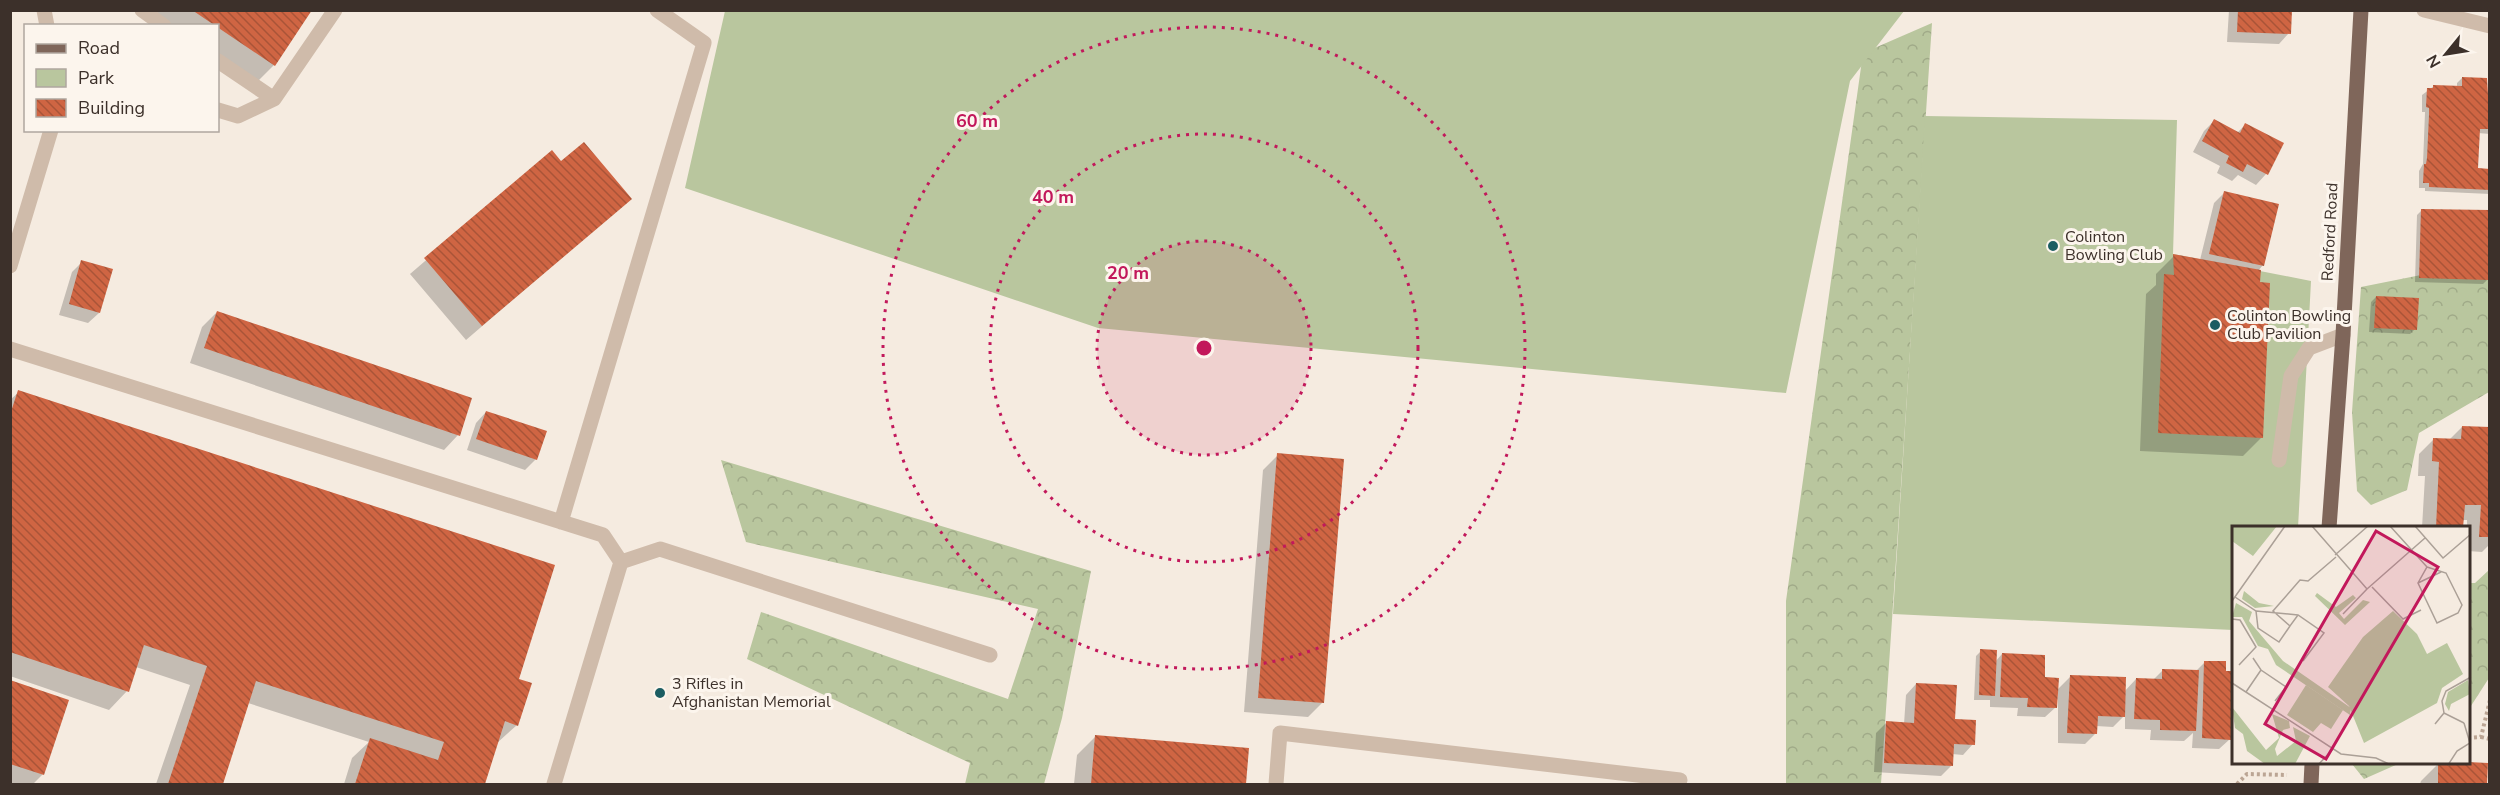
<svg xmlns="http://www.w3.org/2000/svg" width="2500" height="795" viewBox="0 0 2500 795" font-family="'Nunito Sans',sans-serif">
	<style>
		.forest { fill: url(#forest-crowns) }
		.green { fill: #b9c69e }
		.shadow { fill: #0003 }
		.building { fill: url(#building-back-hatch) }
		.lines { fill: none; stroke-linecap: round; stroke-linejoin: round }
		.path { stroke: #bba594; stroke-width: 4; stroke-dasharray: 3 3; stroke-linecap: butt }
		.minor { stroke: #cfbbaa; stroke-width: 15 }
		.major { stroke: #7f665a; stroke-width: 15 }
		.ring { fill: none; stroke: #c2185b; stroke-width: 3; stroke-dasharray: 3 6 }
		.poi-dot { fill: #1b5d62; stroke: #fcf5ed; stroke-width: 2 }
		.labels { text-anchor: middle; dominant-baseline: central; stroke-width: 6; stroke-linejoin: round; paint-order: stroke }
		.street-label { font-size: 16px; fill: #3c302a; stroke: #fcf5ed }
		.poi-label { font-size: 16px; fill: #3c302a; stroke: #fcf5ed; text-anchor: start }
		.inset-road { fill: none; stroke: #aba097; stroke-width: 1.5 }
		.view { fill: #c2185b; fill-opacity: 0.15; stroke: #c2185b; stroke-width: 3 }
		.inset-edge { fill: none; stroke: #3c302a; stroke-width: 3 }
		.centre { fill: #c2185b; stroke: #fcf5ed; stroke-width: 3 }
		.ring-label { font-size: 18px; text-anchor: middle; font-weight: bold; fill: #c2185b; stroke: #fcf5ed; stroke-width: 6; stroke-linejoin: round; paint-order: stroke }
	</style>
	<defs>
		<pattern id="forest-crowns" width="20" height="18" patternUnits="userSpaceOnUse" patternTransform="scale(1.5)"><rect width="20" height="18" fill="#b9c69e"/><path d="M2 6a3 3 0 1 1 6 0M12 15a3 3 0 1 1 6 0" fill="none" stroke="#a0aa88"/></pattern>
		<pattern id="building-back-hatch" width="6" height="6" patternUnits="userSpaceOnUse" patternTransform="scale(1.5)"><rect width="6" height="6" fill="#cf6543"/><path d="M-1 5l2 2M0 0l6 6M5-1l2 2" fill="none" stroke="#a95438"/></pattern>
	</defs>
	<rect width="100%" height="100%" fill="#f5ebe0"/>
	<path class="forest" d="M 1932,23 L 1881,784 L 1786,784 L 1786,601 L 1863,53 Z
		M 2489,268 L 2489,392 L 2419,433 L 2407,490 L 2371,505 L 2357,491 L 2352,412 L 2361,287 L 2451,269 Z
		M 721,460 L 1091,571 L 1062,718 L 1044,784 L 965,784 L 970,763 L 747,659 L 761,612 L 1008,699 L 1038,609 L 746,542 Z
		M 2489,570 L 2489,678 L 2469,709 L 2469,583 L 2475,583 Z
		M 2352,764 L 2398,764 L 2364,779 Z"/>
	<path class="green" d="M 725,11 L 725,10 L 1904,11 L 1850,81 L 1786,393 L 1098,328 L 685,188 Z
		M 1925,116 L 2177,120 L 2173,254 L 2311,281 L 2298,528 L 2233,528 L 2233,630 L 1893,614 Z"/>
	<path class="shadow" d="M 159,10 L 310,10 L 274,65 L 256,83 L 218,58 L 218,26 L 169,26 L 155,16 Z
		M 2229,10 L 2290,10 L 2289,33 L 2279,44 L 2227,42 Z
		M 2462,78 L 2490,92 L 2490,134 L 2478,133 L 2476,170 L 2490,171 L 2490,194 L 2425,191 L 2425,188 L 2419,188 L 2419,171 L 2423,164 L 2425,112 L 2422,112 L 2422,95 L 2434,86 L 2457,87 L 2457,83 Z
		M 2214,121 L 2237,133 L 2245,125 L 2282,144 L 2266,174 L 2256,185 L 2238,175 L 2232,181 L 2217,173 L 2220,166 L 2193,152 L 2204,131 Z
		M 552,152 L 561,163 L 630,199 L 466,340 L 410,274 Z
		M 2224,193 L 2263,265 L 2258,271 L 2262,437 L 2243,456 L 2140,451 L 2146,294 L 2156,285 L 2156,274 L 2174,256 L 2200,260 L 2214,203 Z
		M 2422,210 L 2488,279 L 2483,284 L 2415,282 L 2417,215 Z
		M 82,262 L 99,313 L 88,323 L 59,315 L 72,272 Z
		M 2376,297 L 2415,329 L 2410,334 L 2369,332 L 2371,302 Z
		M 217,312 L 458,435 L 444,450 L 190,363 L 202,327 Z
		M 19,392 L 517,680 L 517,725 L 497,743 L 483,784 L 344,784 L 352,758 L 369,742 L 248,703 L 222,784 L 156,784 L 190,685 L 136,667 L 127,691 L 109,710 L 10,676 L 10,400 Z
		M 486,412 L 536,459 L 525,470 L 467,450 L 476,423 Z
		M 2462,427 L 2490,432 L 2490,544 L 2482,552 L 2468,551 L 2467,520 L 2462,520 L 2462,528 L 2422,528 L 2425,476 L 2418,476 L 2419,454 L 2434,439 L 2449,440 Z
		M 1278,455 L 1323,702 L 1308,717 L 1244,712 L 1263,470 Z
		M 1981,651 L 1995,662 L 2002,654 L 2043,679 L 2056,707 L 2045,717 L 2017,716 L 2018,708 L 1990,707 L 1990,700 L 1974,700 L 1976,656 Z
		M 2205,662 L 2224,673 L 2233,673 L 2233,731 L 2230,730 L 2230,739 L 2219,749 L 2192,748 L 2193,733 L 2184,741 L 2150,740 L 2151,730 L 2125,729 L 2125,715 L 2113,727 L 2096,726 L 2095,734 L 2085,744 L 2058,743 L 2058,689 L 2070,677 L 2124,692 L 2136,679 L 2153,680 L 2163,670 L 2196,671 Z
		M 10,681 L 43,774 L 33,784 L 10,784 Z
		M 1916,684 L 1954,721 L 1973,744 L 1963,755 L 1952,754 L 1952,765 L 1941,776 L 1874,772 L 1876,733 L 1886,723 L 1904,724 L 1906,695 Z
		M 1095,737 L 1247,749 L 1245,784 L 1074,784 L 1077,755 Z
		M 2438,764 L 2486,764 L 2486,784 L 2420,784 L 2421,781 Z"/>
	<path class="building" d="M 192,10 L 312,10 L 275,66 Z
		M 2238,10 L 2292,10 L 2291,34 L 2237,32 Z
		M 2462,77 L 2487,78 L 2490,129 L 2480,129 L 2478,168 L 2490,169 L 2490,190 L 2429,187 L 2429,183 L 2423,183 L 2424,164 L 2426,164 L 2427,158 L 2429,115 L 2429,108 L 2426,107 L 2427,88 L 2433,88 L 2433,85 L 2462,86 Z
		M 2214,119 L 2240,133 L 2245,123 L 2284,143 L 2268,175 L 2247,164 L 2243,172 L 2226,163 L 2229,156 L 2202,141 Z
		M 584,142 L 632,199 L 482,326 L 424,258 L 552,150 L 561,161 Z
		M 2224,191 L 2279,204 L 2264,266 L 2209,254 Z
		M 2421,209 L 2490,210 L 2489,280 L 2419,278 Z
		M 2173,254 L 2261,270 L 2260,282 L 2270,283 L 2263,438 L 2158,433 L 2164,274 L 2174,275 Z
		M 81,260 L 113,269 L 100,313 L 69,304 Z
		M 2376,296 L 2419,298 L 2417,330 L 2374,328 Z
		M 217,311 L 472,398 L 460,436 L 204,348 Z
		M 18,390 L 555,565 L 519,679 L 532,683 L 518,726 L 505,721 L 485,784 L 355,784 L 370,738 L 438,760 L 444,742 L 256,681 L 223,784 L 168,784 L 207,666 L 144,645 L 129,692 L 10,652 L 10,415 Z
		M 486,411 L 547,431 L 537,460 L 476,439 Z
		M 2462,426 L 2490,427 L 2490,537 L 2479,537 L 2481,505 L 2465,505 L 2463,528 L 2436,528 L 2439,462 L 2432,461 L 2433,438 L 2461,439 Z
		M 1277,453 L 1344,459 L 1324,703 L 1258,698 Z
		M 1980,649 L 1997,650 L 1995,696 L 1979,695 Z
		M 2002,653 L 2045,655 L 2045,677 L 2059,678 L 2057,708 L 2027,707 L 2028,698 L 2000,697 Z
		M 2204,661 L 2226,661 L 2226,671 L 2233,671 L 2231,740 L 2202,738 Z
		M 2162,669 L 2199,670 L 2196,731 L 2160,730 L 2160,720 L 2134,719 L 2136,678 L 2162,679 Z
		M 2070,675 L 2126,677 L 2125,717 L 2098,716 L 2097,734 L 2067,733 Z
		M 10,680 L 69,700 L 44,775 L 10,764 Z
		M 1916,683 L 1957,685 L 1955,719 L 1976,720 L 1975,745 L 1954,744 L 1953,766 L 1884,763 L 1886,721 L 1914,723 Z
		M 1095,735 L 1249,748 L 1246,784 L 1091,784 Z
		M 2468,762 L 2488,763 L 2487,784 L 2438,784 L 2438,764 Z"/>
	<g class="lines">
		<path class="path" d="M 2481,737 L 2490,739
			M 2468,738 L 2481,737 L 2490,700
			M 2237,784 L 2247,774 L 2287,775"/>
		<path class="minor" d="M 44,10 L 47,26
			M 142,10 L 164,26
			M 2424,10 L 2490,26
			M 218,61 L 274,99
			M 218,110 L 238,116 L 274,99 L 335,10
			M 10,266 L 51,130
			M 10,349 L 603,535 L 621,562 L 554,784
			M 2279,460 L 2291,376 L 2309,348 L 2343,335
			M 561,522 L 704,43 L 657,10
			M 621,562 L 660,549 L 990,655
			M 1276,784 L 1280,733 L 1680,780"/>
		<path class="major" d="M 2329,528 L 2343,335 L 2361,10
			M 2311,784 L 2312,764"/>
	</g>
	<circle cx="1204" cy="348" r="107" fill="#c2185b" fill-opacity=".12"/>
	<g class="ring">
		<circle cx="1204" cy="348" r="107"/>
		<circle cx="1204" cy="348" r="214"/>
		<circle cx="1204" cy="348" r="321"/>
	</g>
	<g class="poi-dot">
		<circle cx="2053" cy="246" r="6"/>
		<circle cx="2215" cy="325" r="6"/>
		<circle cx="660" cy="693" r="6"/>
	</g>
	<g class="labels">
		<g class="street-label">
			<text transform="translate(2330 232) rotate(-87)">Redford Road</text>
		</g>
		<g class="poi-label">
			<text x="2065" y="237">Colinton<tspan x="2065" dy="18">Bowling Club</tspan></text>
			<text x="2227" y="316">Colinton Bowling<tspan x="2227" dy="18">Club Pavilion</tspan></text>
			<text x="672" y="684">3 Rifles in<tspan x="672" dy="18">Afghanistan Memorial</tspan></text>
		</g>
	</g>
	<g transform="translate(2232 526)">
		<rect width="238" height="238" fill="#f5ebe0"/>
		<path d="M 236,154 L 238,168 L 219,178 L 217,185 L 213,178 L 216,166 Z" fill="#b9c69e"/>
		<path d="M 12,65 L 27,77 L 42,80 L 23,82 L 10,73 ZM 85,67 L 104,81 L 121,69 L 124,72 L 107,87 L 112,93 L 131,74 L 138,76 L 113,99 L 83,70 ZM 4,77 L 20,86 L 17,95 L 51,135 L 119,182 L 118,189 L 44,139 L 36,123 L 26,120 L 10,91 L 0,91 ZM 0,181 L 34,224 L 47,212 L 40,188 L 57,195 L 58,202 L 51,204 L 43,223 L 45,230 L 64,215 L 61,201 L 78,210 L 63,238 L 33,238 L 15,225 L 11,208 L 3,202 Z" fill="#b9c69e"/>
		<path d="M 0,0 L 45,0 L 21,30 L 0,15 ZM 161,85 L 185,108 L 195,128 L 215,117 L 231,148 L 210,162 L 205,177 L 132,217 L 117,180 L 96,161 L 131,111 ZM 74,159 L 111,184 L 99,203 L 89,197 L 81,206 L 55,189 Z" fill="#b9c69e"/>
		<path class="inset-road" d="M 80,0 L 135,63 L 193,12M 158,0 L 195,41M 183,0 L 211,32 L 239,8M 103,29 L 136,0M 195,41 L 214,47 L 230,79 L 226,87 L 205,97 L 186,57 ZM 186,57 L 209,46M 140,61 L 171,93 L 189,84M 3,71 L 24,85 L 66,89 L 92,107 L 71,135M 0,75 L 53,0M 24,85 L 26,102 L 47,116 L 58,100M 111,88 L 135,63M 66,89 L 58,100 L 41,85 L 68,54 L 76,55 L 104,31M 0,93 L 8,94 L 24,121 L 7,139M 21,132 L 29,144 L 54,161 L 43,175M 0,157 L 109,228 L 144,232 L 159,239M 14,166 L 29,144M 212,187 L 210,175 L 214,165 L 239,151M 203,198 L 212,187 L 232,197M 86,239 L 101,223M 216,239 L 225,225 L 238,217 L 232,197"/>
		<path class="view" d="M 144,5 L 206,41 L 94,233 L 33,198 Z"/>
		<rect width="238" height="238" class="inset-edge"/>
	</g>
	<circle cx="1204" cy="348" r="9" class="centre"/>
	<g class="ring-label">
		<text x="977" y="127">60 m</text>
		<text x="1053" y="203">40 m</text>
		<text x="1128" y="279">20 m</text>
	</g>
	<rect width="2500" height="795" fill="none" stroke="#3c302a" stroke-width="24"/>
	<rect x="24" y="24" width="195" height="108" fill="#fcf5ed" stroke="#afa69f" stroke-width="1.5"/>
	<rect x="36" y="44" width="30" height="9" fill="#7f665a" stroke="#afa69f" stroke-width="1.5"/>
	<text x="78" y="54" font-size="18" fill="#3c302a">Road</text>
	<rect x="36" y="69" width="30" height="18" fill="#b9c69e" stroke="#afa69f" stroke-width="1.5"/>
	<text x="78" y="84" font-size="18" fill="#3c302a">Park</text>
	<rect x="36" y="99" width="30" height="18" fill="url(#building-back-hatch)" stroke="#afa69f" stroke-width="1.5"/>
	<text x="78" y="114" font-size="18" fill="#3c302a">Building</text>
	<g transform="translate(2446 54) rotate(240)" stroke="#fcf5ed" stroke-width="4.5" paint-order="stroke">
	<path d="M0-4.5L10 22L0 15L-10 22Z" fill="#3c302a"/>
	<text y="-9" font-size="16" font-weight="bold" text-anchor="middle" fill="#3c302a">N</text>
	</g>
</svg>
